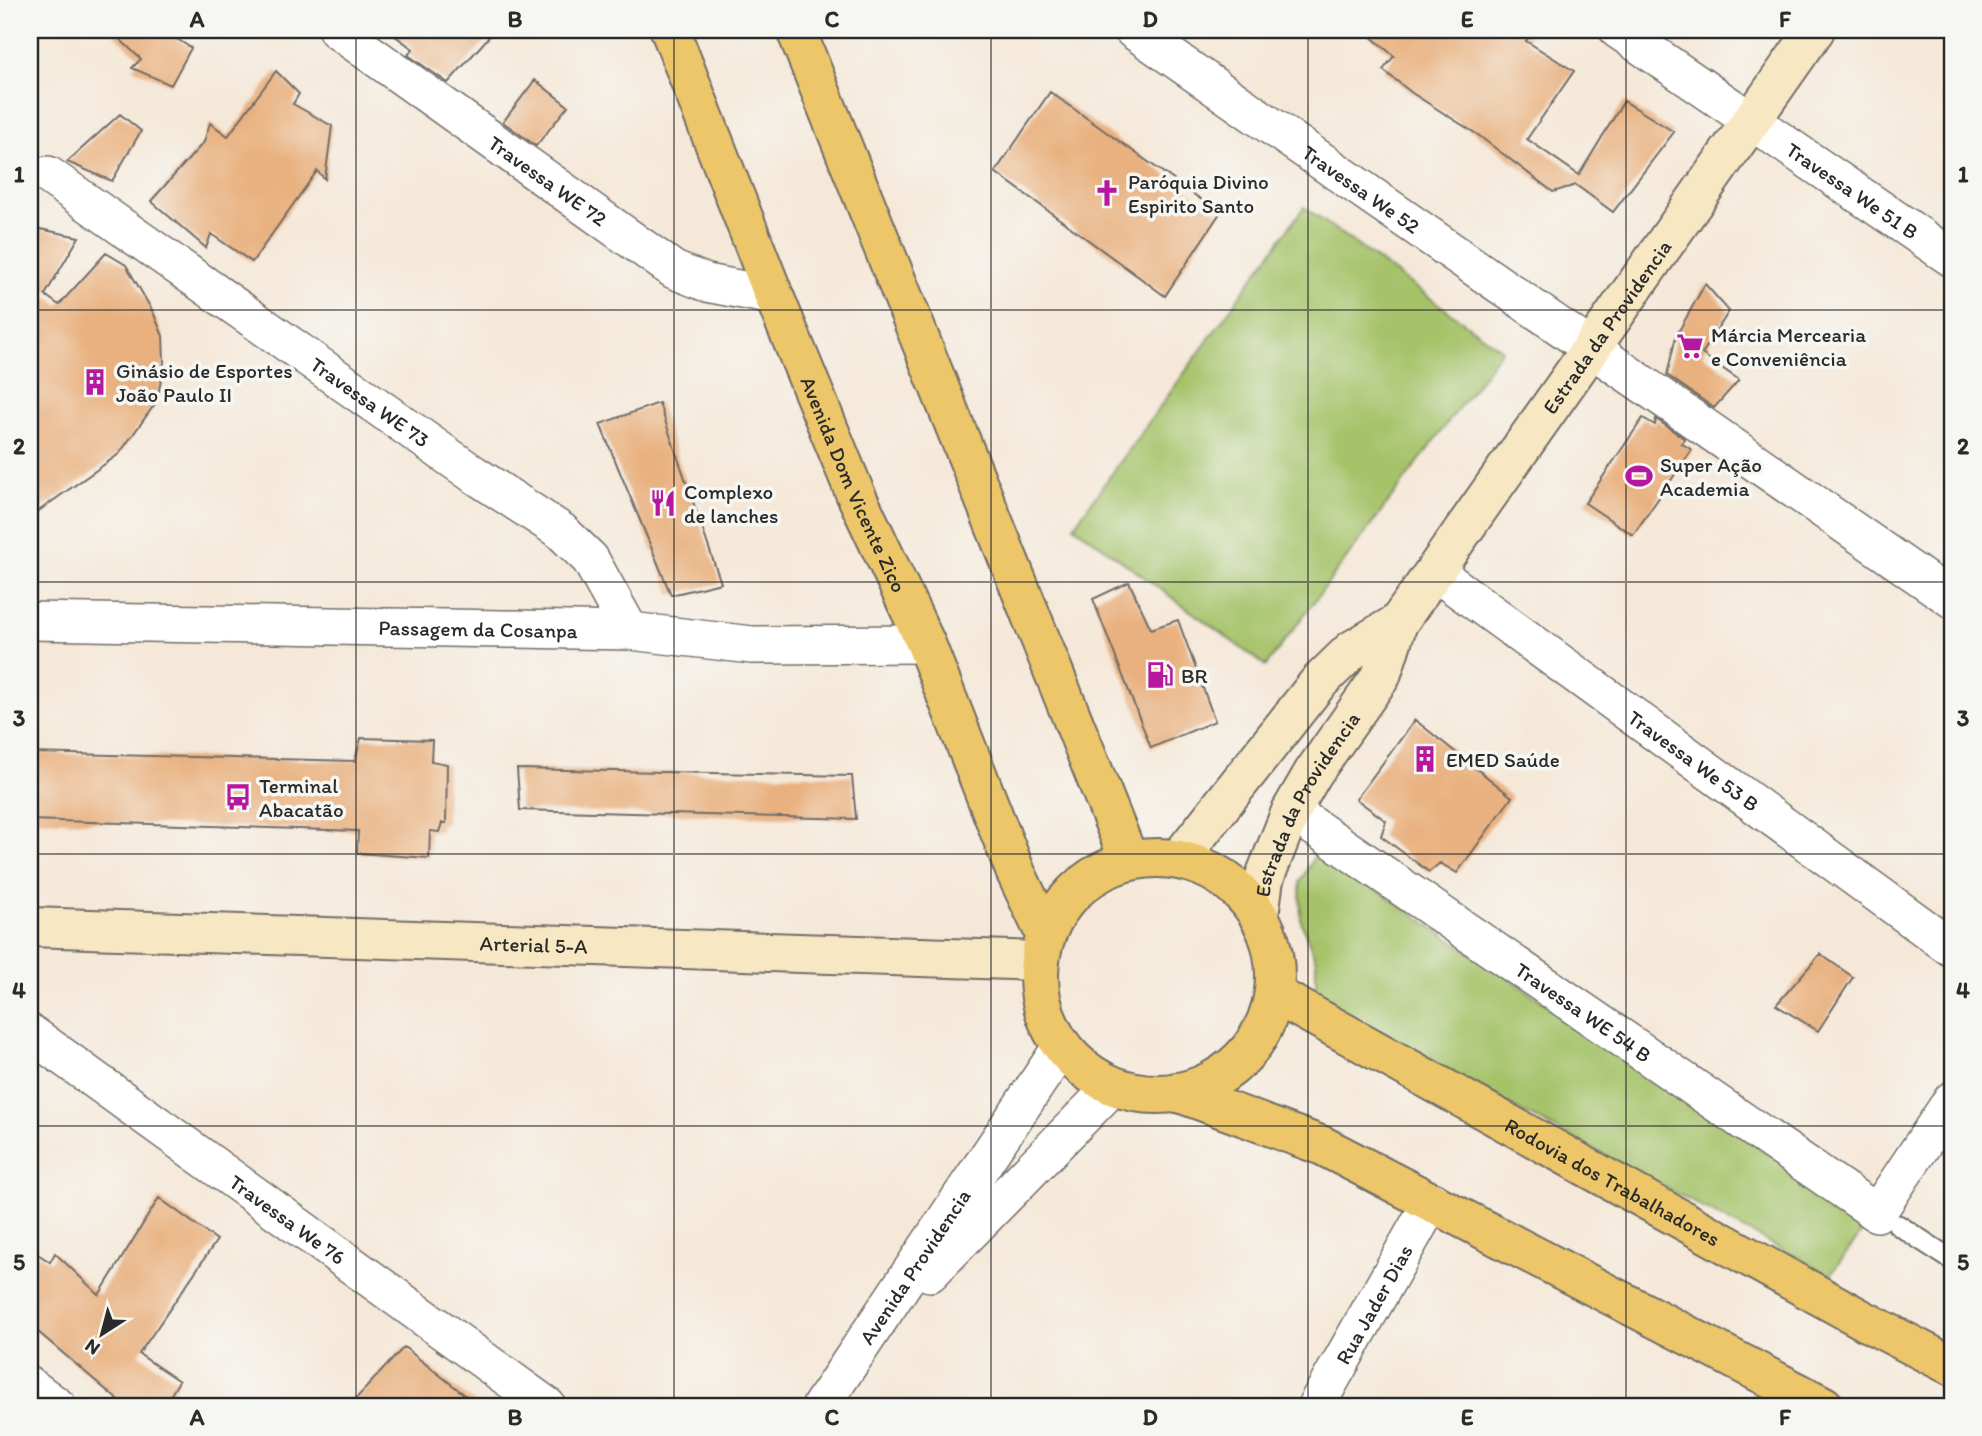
<svg xmlns="http://www.w3.org/2000/svg" width="1982" height="1436" viewBox="0 0 1982 1436" font-family="Itim,sans-serif">
	<style>
		.green { fill: #a6c36a; stroke: #68774a; stroke-width: 2 }
		.building { fill: #e9b17f }
		.lines { fill: none; stroke-linecap: round; stroke-linejoin: round }
		.lane-casing { stroke: #726d68; stroke-width: 23 }
		.street-casing { stroke: #726d68; stroke-width: 40 }
		.secondary-casing { stroke: #726d68; stroke-width: 42 }
		.primary-casing { stroke: #726d68; stroke-width: 42 }
		.lane { stroke: #fff; stroke-width: 19 }
		.street { stroke: #fff; stroke-width: 37 }
		.secondary { stroke: #f7e8c3; stroke-width: 38 }
		.primary { stroke: #ecc669; stroke-width: 38 }
		.grid { fill: none; stroke: #2b2b2b; stroke-width: 2; stroke-opacity: 0.55 }
		.labels { text-anchor: middle; dominant-baseline: central; stroke-width: 7; stroke-linejoin: round; paint-order: stroke }
		.street-label { font-size: 21px; fill: #2b2b2b; stroke: #f6f6f2 }
		.poi-label { font-size: 21px; fill: #2b2b2b; stroke: #f6f6f2; text-anchor: start }
		.neatline { fill: none; stroke: #2b2b2b; stroke-width: 2.5 }
		.grid-label { font-size: 23px; text-anchor: middle; font-weight: bold; fill: #2b2b2b }
	</style>
	<rect width="100%" height="100%" fill="#f6f6f2"/>
	<filter id="ink" filterUnits="userSpaceOnUse"><feTurbulence type="fractalNoise" baseFrequency=".0143" numOctaves="2"/><feDisplacementMap in="SourceGraphic" scale="14" xChannelSelector="R" yChannelSelector="G"/><feConvolveMatrix kernelMatrix="1 2 1 2 8 2 1 2 1" color-interpolation-filters="sRGB"/></filter>
	<filter id="wash" filterUnits="userSpaceOnUse"><feTurbulence type="fractalNoise" baseFrequency=".00686" numOctaves="4" result="noise"/><feDisplacementMap in="SourceGraphic" scale="28" xChannelSelector="R" yChannelSelector="G"/><feGaussianBlur stdDeviation="1.57" result="paint"/><feColorMatrix in="noise" values="0 0 0 0 0 0 0 0 0 0 0 0 0 0 0 0 0 1.4 0 .05"/><feComposite in="paint" operator="in"/></filter>
	<g filter="url(#wash)">
		<rect width="100%" height="100%" fill="#f5e8d8"/>
		<path class="green" d="M 1304,207 L 1502,350 L 1266,666 L 1074,526 Z
			M 1318,850 L 1870,1222 L 1830,1275 L 1316,1002 L 1316,961 L 1301,922 L 1300,882 Z"/>
		<g id="blocks">
			<path class="building" d="M 110,30 L 163,30 L 191,48 L 171,85 L 132,68 L 141,59 Z
				M 387,30 L 495,30 L 448,83 L 408,55 L 413,49 Z
				M 1363,30 L 1533,30 L 1526,41 L 1574,71 L 1527,139 L 1579,175 L 1624,101 L 1674,132 L 1613,212 L 1576,185 L 1553,192 L 1478,135 L 1412,93 L 1383,70 L 1394,56 Z
				M 276,71 L 299,94 L 293,104 L 332,126 L 325,179 L 317,171 L 252,262 L 211,234 L 206,248 L 151,201 L 204,142 L 210,123 L 228,136 Z
				M 535,80 L 568,106 L 536,146 L 503,122 Z
				M 1050,92 L 1220,213 L 1165,296 L 995,172 Z
				M 120,114 L 141,131 L 112,181 L 67,162 Z
				M 30,227 L 79,237 L 45,295 L 59,305 L 106,253 L 126,265 L 153,312 L 163,336 L 164,363 L 157,401 L 119,454 L 30,517 Z
				M 1705,284 L 1729,311 L 1702,354 L 1739,380 L 1714,408 L 1667,375 L 1676,336 Z
				M 659,403 L 721,583 L 671,595 L 600,424 Z
				M 1643,418 L 1655,425 L 1656,419 L 1685,439 L 1681,443 L 1692,450 L 1633,535 L 1585,503 Z
				M 1129,582 L 1151,629 L 1178,620 L 1215,721 L 1151,748 L 1093,599 Z
				M 1415,720 L 1512,797 L 1457,873 L 1440,863 L 1429,872 L 1381,836 L 1386,821 L 1356,799 Z
				M 361,738 L 432,740 L 431,761 L 447,764 L 446,823 L 442,823 L 439,832 L 430,831 L 429,858 L 357,853 L 358,831 L 30,820 L 30,753 L 355,761 Z
				M 517,769 L 852,776 L 856,819 L 520,810 Z
				M 1820,954 L 1853,977 L 1818,1031 L 1776,1005 Z
				M 159,1198 L 217,1240 L 139,1354 L 179,1381 L 164,1406 L 125,1406 L 30,1325 L 30,1249 L 50,1262 L 55,1253 L 99,1295 Z
				M 404,1347 L 479,1406 L 349,1406 Z"/>
		</g>
	</g>
	<g filter="url(#ink)">
		<use href="#blocks" fill-opacity="0" stroke="#726d68" stroke-width="2"/>
		<g class="lines">
			<defs>
				<path id="lane" d="M 1898,1225 L 1952,1260"/>
				<g id="street">
					<path id="s1" d="M 337,30 L 674,270 L 707,283 L 774,296"/>
					<path id="s2" d="M 1133,30 L 1952,599"/>
					<path id="s3" d="M 1618,30 L 1952,258"/>
					<path id="s4" d="M 48,175 L 472,473 L 561,531 L 590,559 L 630,631"/>
					<path id="s5" d="M 1435,572 L 1952,948"/>
					<path id="s6" d="M 30,621 L 630,631 L 752,645 L 926,644"/>
					<path id="s7" d="M 1291,811 L 1877,1213 L 1952,1100"/>
					<path id="s8" d="M 30,1033 L 547,1406"/>
					<path d="M 930,1273 L 1113,1086"/>
					<path d="M 30,1386 L 57,1406"/>
					<path id="s9" d="M 821,1406 L 1062,1046"/>
					<path id="s10" d="M 1316,1406 L 1432,1201"/>
				</g>
				<g id="secondary">
					<path d="M 1179,859 L 1318,683 L 1352,650 L 1398,623"/>
					<path id="s11" d="M 1259,915 L 1264,879 L 1291,811 L 1313,773 L 1381,676 L 1398,623 L 1815,30"/>
					<path id="s12" d="M 30,927 L 1039,961"/>
				</g>
				<g id="primary">
					<path id="s13" d="M 670,30 L 774,296 L 855,493 L 926,644 L 1016,873 L 1045,934"/>
					<path d="M 796,30 L 1129,860"/>
					<circle cx="1157" cy="976" r="118"/>
					<path id="s14" d="M 1274,994 L 1865,1321 L 1952,1366"/>
					<path d="M 1177,1092 L 1323,1146 L 1824,1406"/>
				</g>
			</defs>
			<use href="#lane" class="lane-casing"/>
			<use href="#street" class="street-casing"/>
			<use href="#secondary" class="secondary-casing"/>
			<use href="#primary" class="primary-casing"/>
			<use href="#lane" class="lane"/>
			<use href="#street" class="street"/>
			<use href="#secondary" class="secondary"/>
			<use href="#primary" class="primary"/>
		</g>
	</g>
	<path class="grid" d="M 356,30 L 356,1406M 674,30 L 674,1406M 991,30 L 991,1406M 1308,30 L 1308,1406M 1626,30 L 1626,1406M 30,310 L 1952,310M 30,582 L 1952,582M 30,854 L 1952,854M 30,1126 L 1952,1126"/>
	<defs>
		<symbol id="church-bare" viewBox="-9 -9 18 18"><path d="M-1.2-6h2.4v3.5h3.3v2.4h-3.3V6h-2.4V-.1h-3.3v-2.4h3.3Z" fill="#b5179e" stroke="#f6f6f2" stroke-width="2.5" paint-order="stroke"/></symbol>
		<symbol id="supermarket-bare" viewBox="-9 -9 18 18"><path d="M-6-5.5h2.5l.6 2H6L4.5 2H-2.5L-4.4-4H-6ZM-1.5 3.2a1.3 1.3 0 1 0 .1 0ZM3 3.2a1.3 1.3 0 1 0 .1 0Z" fill="#b5179e" stroke="#f6f6f2" stroke-width="2.5" paint-order="stroke"/></symbol>
		<symbol id="building-bare" viewBox="-9 -9 18 18"><path d="M-4-6H4V6H1V3H-1V6H-4ZM-2.5-4.3h1.7v1.8h-1.7ZM.8-4.3h1.7v1.8H.8ZM-2.5-1h1.7V.8h-1.7ZM.8-1h1.7V.8H.8Z" fill="#b5179e" stroke="#f6f6f2" stroke-width="2.5" paint-order="stroke"/></symbol>
		<symbol id="stadium-bare" viewBox="-9 -9 18 18"><path d="M0-5a6.5 5 0 1 0 0 10a6.5 5 0 1 0 0-10ZM-3.5-1.8h7v3.6h-7Z" fill="#b5179e" stroke="#f6f6f2" stroke-width="2.5" paint-order="stroke"/></symbol>
		<symbol id="restaurant-bare" viewBox="-9 -9 18 18"><path d="M-5-6h1v4h1v-4h1v4h1v-4h1v5L-1.5 .5V6h-2V.5L-5-1ZM5-6V6H3V1.5H1.5Q1.5-4 5-6Z" fill="#b5179e" stroke="#f6f6f2" stroke-width="2.5" paint-order="stroke"/></symbol>
		<symbol id="fuel-bare" viewBox="-9 -9 18 18"><path d="M-5.5-6h7V0h2V4h1.3V-2.5L3-4.5l.8-.8L6-3V5H2.5V1h-1V6h-7ZM-4.2-4.7v3.2H.2V-4.7Z" fill="#b5179e" stroke="#f6f6f2" stroke-width="2.5" paint-order="stroke"/></symbol>
		<symbol id="bus-bare" viewBox="-9 -9 18 18"><path d="M-5-6H5V4H4V6H2V4H-2V6H-4V4H-5ZM-3.5-4V0h7V-4ZM-3.5 1.2v1.5H-2V1.2ZM2 1.2v1.5H3.5V1.2Z" fill="#b5179e" stroke="#f6f6f2" stroke-width="2.5" paint-order="stroke"/></symbol>
	</defs>
	<g fill-rule="evenodd">
		<use href="#church-bare" x="1088" y="174" width="38" height="38"/>
		<use href="#supermarket-bare" x="1671" y="327" width="38" height="38"/>
		<use href="#building-bare" x="76" y="363" width="38" height="38"/>
		<use href="#stadium-bare" x="1620" y="457" width="38" height="38"/>
		<use href="#restaurant-bare" x="644" y="484" width="38" height="38"/>
		<use href="#fuel-bare" x="1141" y="656" width="38" height="38"/>
		<use href="#building-bare" x="1406" y="740" width="38" height="38"/>
		<use href="#bus-bare" x="219" y="778" width="38" height="38"/>
	</g>
	<g class="labels">
		<g class="street-label">
			<text stroke="none"><textPath href="#s1" startOffset="259">Travessa WE 72</textPath></text>
			<text stroke="none"><textPath href="#s2" startOffset="278">Travessa We 52</textPath></text>
			<text stroke="none"><textPath href="#s3" startOffset="284">Travessa We 51 B</textPath></text>
			<text stroke="none"><textPath href="#s11" startOffset="690">Estrada da Providencia</textPath></text>
			<text stroke="none"><textPath href="#s4" startOffset="394">Travessa WE 73</textPath></text>
			<text stroke="none"><textPath href="#s13" startOffset="490">Avenida Dom Vicente Zico</textPath></text>
			<text stroke="none"><textPath href="#s6" startOffset="448">Passagem da Cosanpa</textPath></text>
			<text stroke="none"><textPath href="#s5" startOffset="320">Travessa We 53 B</textPath></text>
			<text stroke="none"><textPath href="#s11" startOffset="122">Estrada da Providencia</textPath></text>
			<text stroke="none"><textPath href="#s12" startOffset="504">Arterial 5-A</textPath></text>
			<text stroke="none"><textPath href="#s7" startOffset="355">Travessa WE 54 B</textPath></text>
			<text stroke="none"><textPath href="#s14" startOffset="387">Rodovia dos Trabalhadores</textPath></text>
			<text stroke="none"><textPath href="#s8" startOffset="318">Travessa We 76</textPath></text>
			<text stroke="none"><textPath href="#s9" startOffset="168">Avenida Providencia</textPath></text>
			<text stroke="none"><textPath href="#s10" startOffset="117">Rua Jader Dias</textPath></text>
		</g>
		<g class="poi-label">
			<text x="1128" y="181">Paróquia Divino<tspan x="1128" dy="24">Espirito Santo</tspan></text>
			<text x="1711" y="334">Márcia Mercearia<tspan x="1711" dy="24">e Conveniência</tspan></text>
			<text x="116" y="370">Ginásio de Esportes<tspan x="116" dy="24">João Paulo II</tspan></text>
			<text x="1660" y="464">Super Ação<tspan x="1660" dy="24">Academia</tspan></text>
			<text x="684" y="491">Complexo<tspan x="684" dy="24">de lanches</tspan></text>
			<text x="1181" y="675">BR</text>
			<text x="1446" y="759">EMED Saúde</text>
			<text x="259" y="785">Terminal<tspan x="259" dy="24">Abacatão</tspan></text>
		</g>
	</g>
	<rect width="1982" height="1436" fill="none" stroke="#f6f6f2" stroke-width="77"/>
	<g transform="translate(102 1334) rotate(216)" stroke="#f6f6f2" stroke-width="5" paint-order="stroke">
	<path d="M0-5L12 26L0 18L-12 26Z" fill="#2b2b2b"/>
	<text y="-10" font-size="19" font-weight="bold" text-anchor="middle" fill="#2b2b2b">N</text>
	</g>
	<rect x="38" y="38" width="1906" height="1360" class="neatline"/>
	<g class="grid-label">
		<text x="197" y="27">A</text>
		<text x="515" y="27">B</text>
		<text x="832" y="27">C</text>
		<text x="1150" y="27">D</text>
		<text x="1467" y="27">E</text>
		<text x="1785" y="27">F</text>
		<text x="19" y="182">1</text>
		<text x="1963" y="182">1</text>
		<text x="19" y="454">2</text>
		<text x="1963" y="454">2</text>
		<text x="19" y="726">3</text>
		<text x="1963" y="726">3</text>
		<text x="19" y="998">4</text>
		<text x="1963" y="998">4</text>
		<text x="19" y="1270">5</text>
		<text x="1963" y="1270">5</text>
		<text x="197" y="1425">A</text>
		<text x="515" y="1425">B</text>
		<text x="832" y="1425">C</text>
		<text x="1150" y="1425">D</text>
		<text x="1467" y="1425">E</text>
		<text x="1785" y="1425">F</text>
	</g>
</svg>
